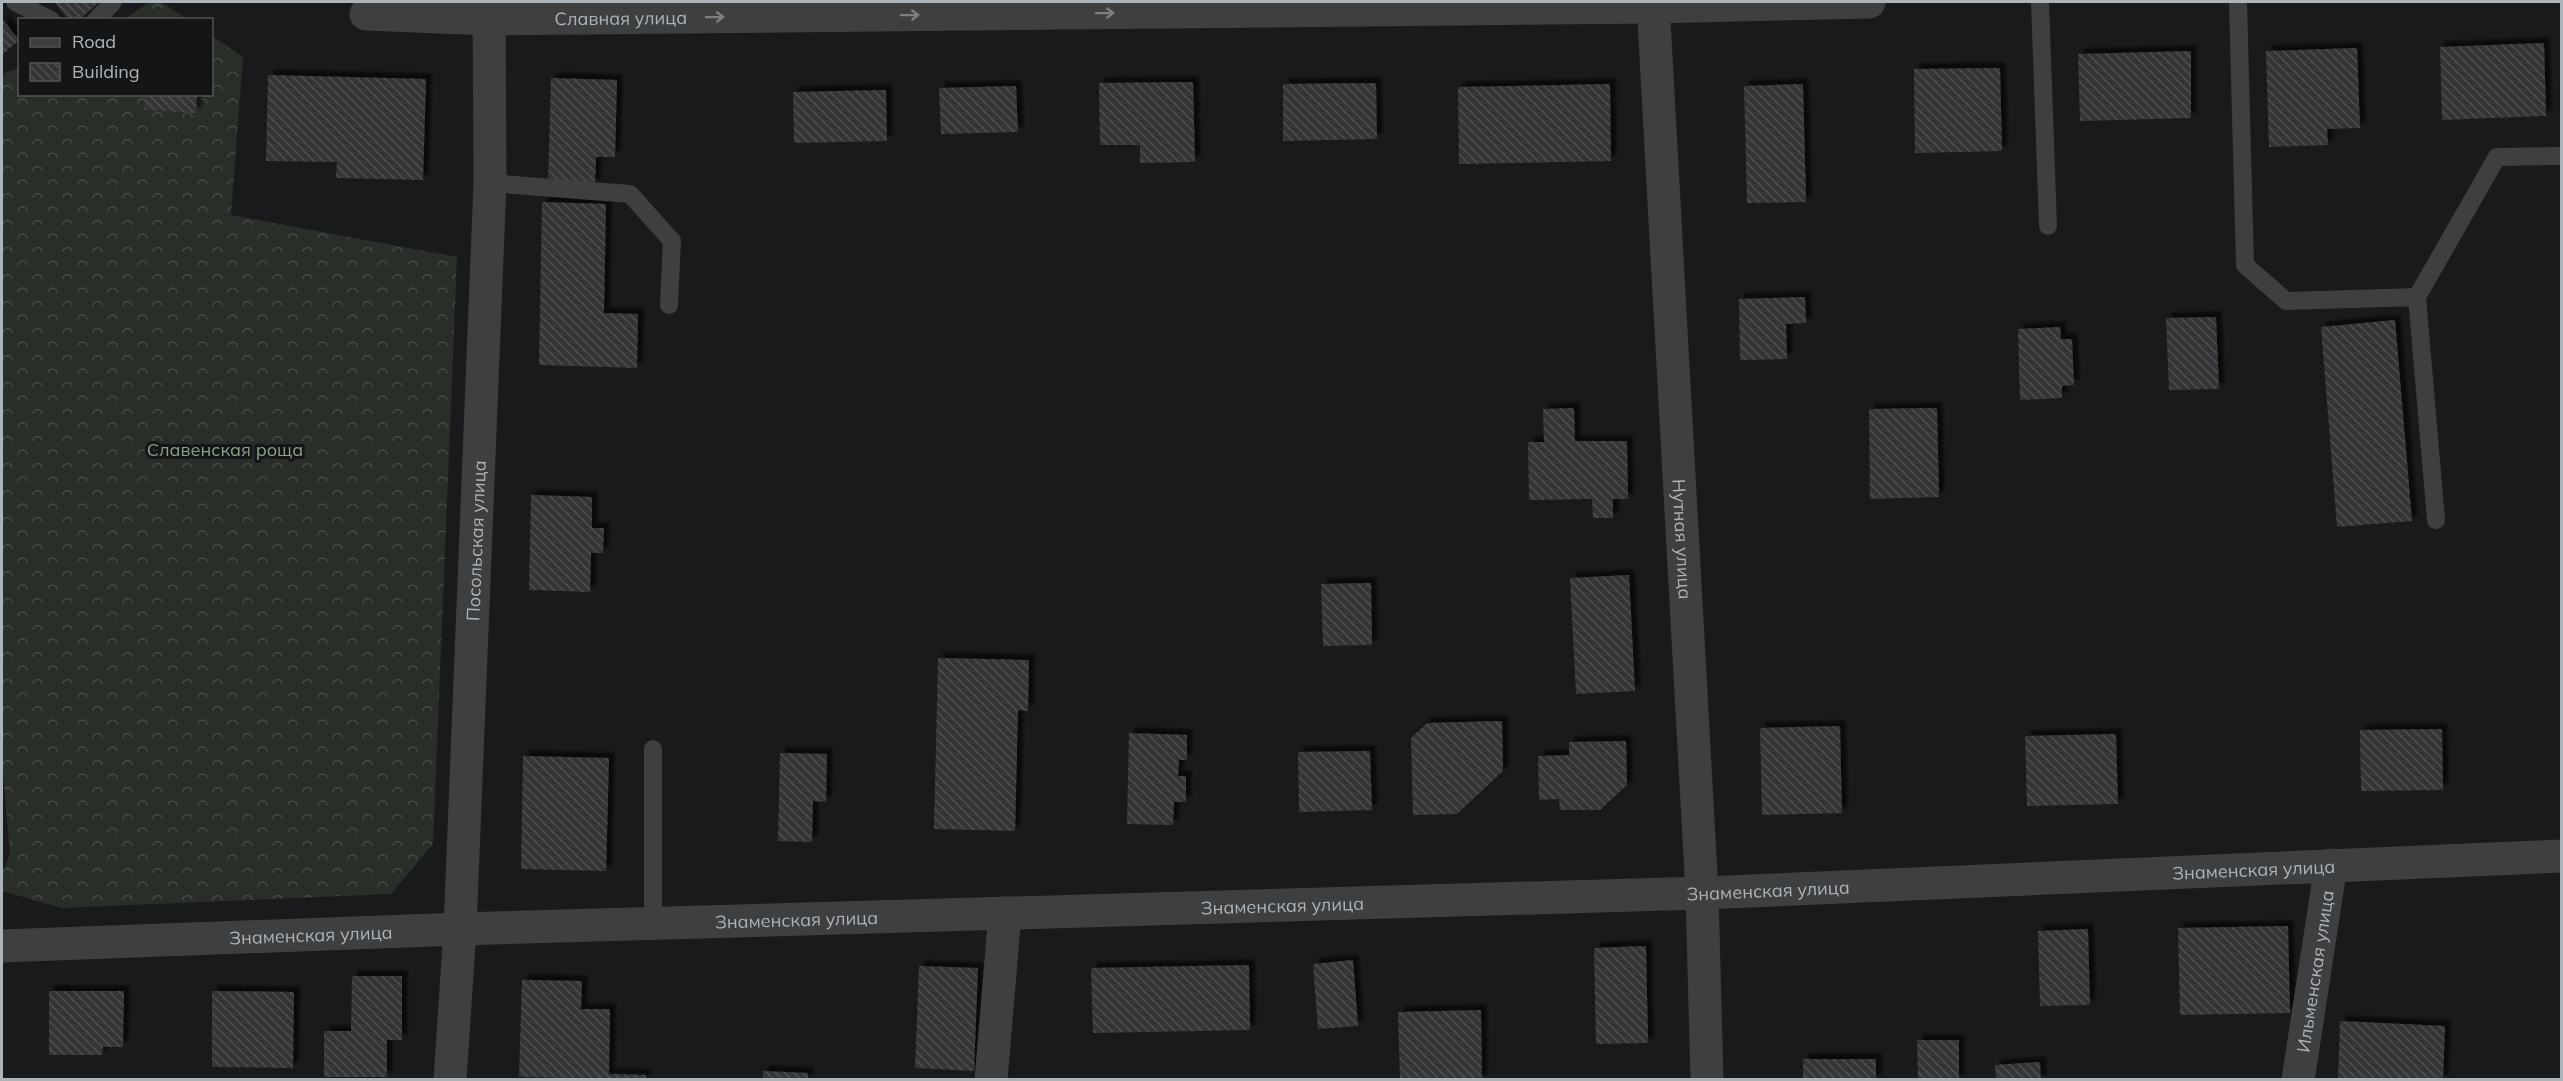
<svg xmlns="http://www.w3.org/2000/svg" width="2563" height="1081" viewBox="0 0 2563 1081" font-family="Mulish,sans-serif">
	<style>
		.forest { fill: url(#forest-crowns) }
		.building { fill: url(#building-back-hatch); filter: url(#shadow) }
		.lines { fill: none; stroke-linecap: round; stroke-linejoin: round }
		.lane { stroke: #3d3f41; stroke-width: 18 }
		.street { stroke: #3d3f41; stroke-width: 33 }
		.oneway { stroke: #7b7f83 }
		.labels { text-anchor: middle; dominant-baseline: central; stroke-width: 6; stroke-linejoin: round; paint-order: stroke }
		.street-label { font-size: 18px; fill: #adb4b9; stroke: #141516 }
		.park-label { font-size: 18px; fill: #8ca187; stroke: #141516 }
	</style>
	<defs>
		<pattern id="forest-crowns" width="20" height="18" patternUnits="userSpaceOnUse" patternTransform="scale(1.5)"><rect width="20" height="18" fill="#292f28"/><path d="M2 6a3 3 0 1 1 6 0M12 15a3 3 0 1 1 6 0" fill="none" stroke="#454b45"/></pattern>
		<pattern id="building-back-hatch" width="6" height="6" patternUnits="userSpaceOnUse" patternTransform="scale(1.5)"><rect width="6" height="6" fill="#343537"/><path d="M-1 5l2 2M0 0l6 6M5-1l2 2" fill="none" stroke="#4f5052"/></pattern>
		<filter id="shadow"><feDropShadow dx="5.5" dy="-5.5" stdDeviation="1.5" flood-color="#0009"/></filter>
	</defs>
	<rect width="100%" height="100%" fill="#191a1b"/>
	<path class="forest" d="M 149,2 L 161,2 L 187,19 L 125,19 Z
		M 212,36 L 243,57 L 231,215 L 457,257 L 433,844 L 391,894 L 62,908 L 2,891 L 2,874 L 10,854 L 2,764 L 2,74 L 19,68 L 20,94 L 212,94 Z"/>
	<path class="building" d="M 54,2 L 99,2 L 79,20 L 69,20 Z
		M 2,19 L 19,40 L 2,55 Z
		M 2544,43 L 2546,116 L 2442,120 L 2440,47 Z
		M 2357,48 L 2360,128 L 2327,129 L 2328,145 L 2269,147 L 2266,51 Z
		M 2191,51 L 2191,118 L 2080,121 L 2078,54 Z
		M 2000,68 L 2002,151 L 1915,153 L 1914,69 Z
		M 268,75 L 426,79 L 423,180 L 336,178 L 337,162 L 266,161 Z
		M 551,78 L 617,80 L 615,157 L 596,157 L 595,185 L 548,184 Z
		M 1193,82 L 1195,162 L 1140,163 L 1140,145 L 1100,145 L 1099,83 Z
		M 1376,83 L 1377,139 L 1283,141 L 1283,84 Z
		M 1610,84 L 1611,161 L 1459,164 L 1458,87 Z
		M 1803,84 L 1806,202 L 1747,203 L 1744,86 Z
		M 1016,86 L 1018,132 L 941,134 L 939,88 Z
		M 886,90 L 887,141 L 794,143 L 793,92 Z
		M 145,94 L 197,94 L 196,113 L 144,110 Z
		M 542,202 L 606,204 L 604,313 L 638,314 L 637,368 L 539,365 Z
		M 1805,297 L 1806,323 L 1786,324 L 1787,359 L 1740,360 L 1739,299 Z
		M 2216,317 L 2219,389 L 2169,390 L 2166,318 Z
		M 2395,320 L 2412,521 L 2337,527 L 2321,327 Z
		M 2060,327 L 2061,339 L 2072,339 L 2074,385 L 2062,386 L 2062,398 L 2020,400 L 2018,329 Z
		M 1574,408 L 1575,441 L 1627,441 L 1628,499 L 1613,499 L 1613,518 L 1593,518 L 1592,499 L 1529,500 L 1528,442 L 1544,442 L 1543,409 Z
		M 1937,408 L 1939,497 L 1870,499 L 1869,409 Z
		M 531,495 L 592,497 L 592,528 L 604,528 L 603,553 L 591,553 L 590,592 L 529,590 Z
		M 1629,575 L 1635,691 L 1576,694 L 1570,578 Z
		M 1371,583 L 1372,645 L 1323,646 L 1321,584 Z
		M 938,658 L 1029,660 L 1028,711 L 1018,710 L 1015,831 L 934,829 Z
		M 1502,721 L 1503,771 L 1457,814 L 1413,815 L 1411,738 L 1427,723 Z
		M 1840,726 L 1842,813 L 1762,815 L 1760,728 Z
		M 2442,729 L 2443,790 L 2361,791 L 2360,730 Z
		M 1129,733 L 1187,735 L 1187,760 L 1179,760 L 1178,776 L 1186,776 L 1186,802 L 1174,802 L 1173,825 L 1127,824 Z
		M 2116,734 L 2118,804 L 2027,806 L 2025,736 Z
		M 1626,741 L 1627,785 L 1600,810 L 1560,810 L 1559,799 L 1539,800 L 1538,756 L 1569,755 L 1569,742 Z
		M 1370,751 L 1372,810 L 1299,812 L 1298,752 Z
		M 780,753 L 827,754 L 826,802 L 813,801 L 812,842 L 778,841 Z
		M 523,756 L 609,758 L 606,871 L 521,869 Z
		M 2288,926 L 2290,1013 L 2180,1015 L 2178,928 Z
		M 2088,929 L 2090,1005 L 2040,1006 L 2038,931 Z
		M 1646,946 L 1648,1043 L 1596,1044 L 1594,948 Z
		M 1353,960 L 1358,1026 L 1318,1029 L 1313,964 Z
		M 1249,965 L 1250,1030 L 1093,1033 L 1091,968 Z
		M 919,966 L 978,968 L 974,1071 L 915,1068 Z
		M 352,976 L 402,976 L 402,1040 L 387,1040 L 387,1077 L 324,1077 L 324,1031 L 351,1031 Z
		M 522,980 L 582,981 L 581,1009 L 610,1009 L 609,1074 L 646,1075 L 646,1080 L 519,1077 Z
		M 49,991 L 124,991 L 123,1047 L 103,1047 L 102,1055 L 49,1055 Z
		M 212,991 L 294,992 L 293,1068 L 212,1067 Z
		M 1481,1010 L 1482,1080 L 1400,1080 L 1398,1012 Z
		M 2340,1021 L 2445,1026 L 2443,1080 L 2338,1080 Z
		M 1917,1040 L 1959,1040 L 1959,1080 L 1918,1080 Z
		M 1803,1059 L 1876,1059 L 1876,1080 L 1803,1080 Z
		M 2040,1062 L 2041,1080 L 1996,1080 L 1995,1065 Z
		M 763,1071 L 808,1073 L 808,1080 L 763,1080 Z"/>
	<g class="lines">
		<path class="lane" d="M 15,2 L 51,20
			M 2040,2 L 2048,226
			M 2238,2 L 2245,265 L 2286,301 L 2417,297 L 2436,520
			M 96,20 L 113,2
			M 490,183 L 630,194 L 672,241 L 669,305
			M 2417,297 L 2497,157 L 2562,156
			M 653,924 L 653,749"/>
		<g class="street">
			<path id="s1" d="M 1653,2 L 1702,893 L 1707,1080"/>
			<path id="s2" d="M 366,14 L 489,19 L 1653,7 L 1869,2"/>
			<path id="s3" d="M 2,946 L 460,929 L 1702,893 L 2562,856"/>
			<path id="s4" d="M 450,1080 L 460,929 L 490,183 L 489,2"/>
			<path d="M 991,1080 L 1005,913"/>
			<path id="s5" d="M 2298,1080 L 2331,865"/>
		</g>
	</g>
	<defs><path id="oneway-shaft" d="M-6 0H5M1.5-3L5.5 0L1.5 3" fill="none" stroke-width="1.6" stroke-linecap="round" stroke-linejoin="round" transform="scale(1.5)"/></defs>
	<g class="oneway">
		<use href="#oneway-shaft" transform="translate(1105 13) rotate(-1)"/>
		<use href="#oneway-shaft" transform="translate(910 15) rotate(-1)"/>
		<use href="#oneway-shaft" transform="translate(715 17) rotate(-1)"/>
	</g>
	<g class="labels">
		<g class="street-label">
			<text stroke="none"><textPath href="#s2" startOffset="255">Славная улица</textPath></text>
			<text stroke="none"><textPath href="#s1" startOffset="538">Нутная улица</textPath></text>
			<text stroke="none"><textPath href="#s4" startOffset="540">Посольская улица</textPath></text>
			<text stroke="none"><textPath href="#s3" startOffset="2253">Знаменская улица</textPath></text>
			<text stroke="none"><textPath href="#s3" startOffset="1767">Знаменская улица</textPath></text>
			<text stroke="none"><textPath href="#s3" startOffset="1281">Знаменская улица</textPath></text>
			<text stroke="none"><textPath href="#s3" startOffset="795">Знаменская улица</textPath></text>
			<text stroke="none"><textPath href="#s3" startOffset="309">Знаменская улица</textPath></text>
			<text stroke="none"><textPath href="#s5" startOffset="110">Ильменская улица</textPath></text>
		</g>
		<g class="park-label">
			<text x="225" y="449">Славенская роща</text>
		</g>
	</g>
	<rect width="2563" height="1081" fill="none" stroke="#adb4b9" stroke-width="6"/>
	<rect x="18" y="18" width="195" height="78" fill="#141516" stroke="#515557" stroke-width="1.5"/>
	<rect x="30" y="38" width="30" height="9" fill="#3d3f41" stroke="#515557" stroke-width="1.5"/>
	<text x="72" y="48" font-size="18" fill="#adb4b9">Road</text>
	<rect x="30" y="63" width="30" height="18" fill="url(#building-back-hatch)" stroke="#515557" stroke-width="1.5"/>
	<text x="72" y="78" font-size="18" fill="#adb4b9">Building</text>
</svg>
